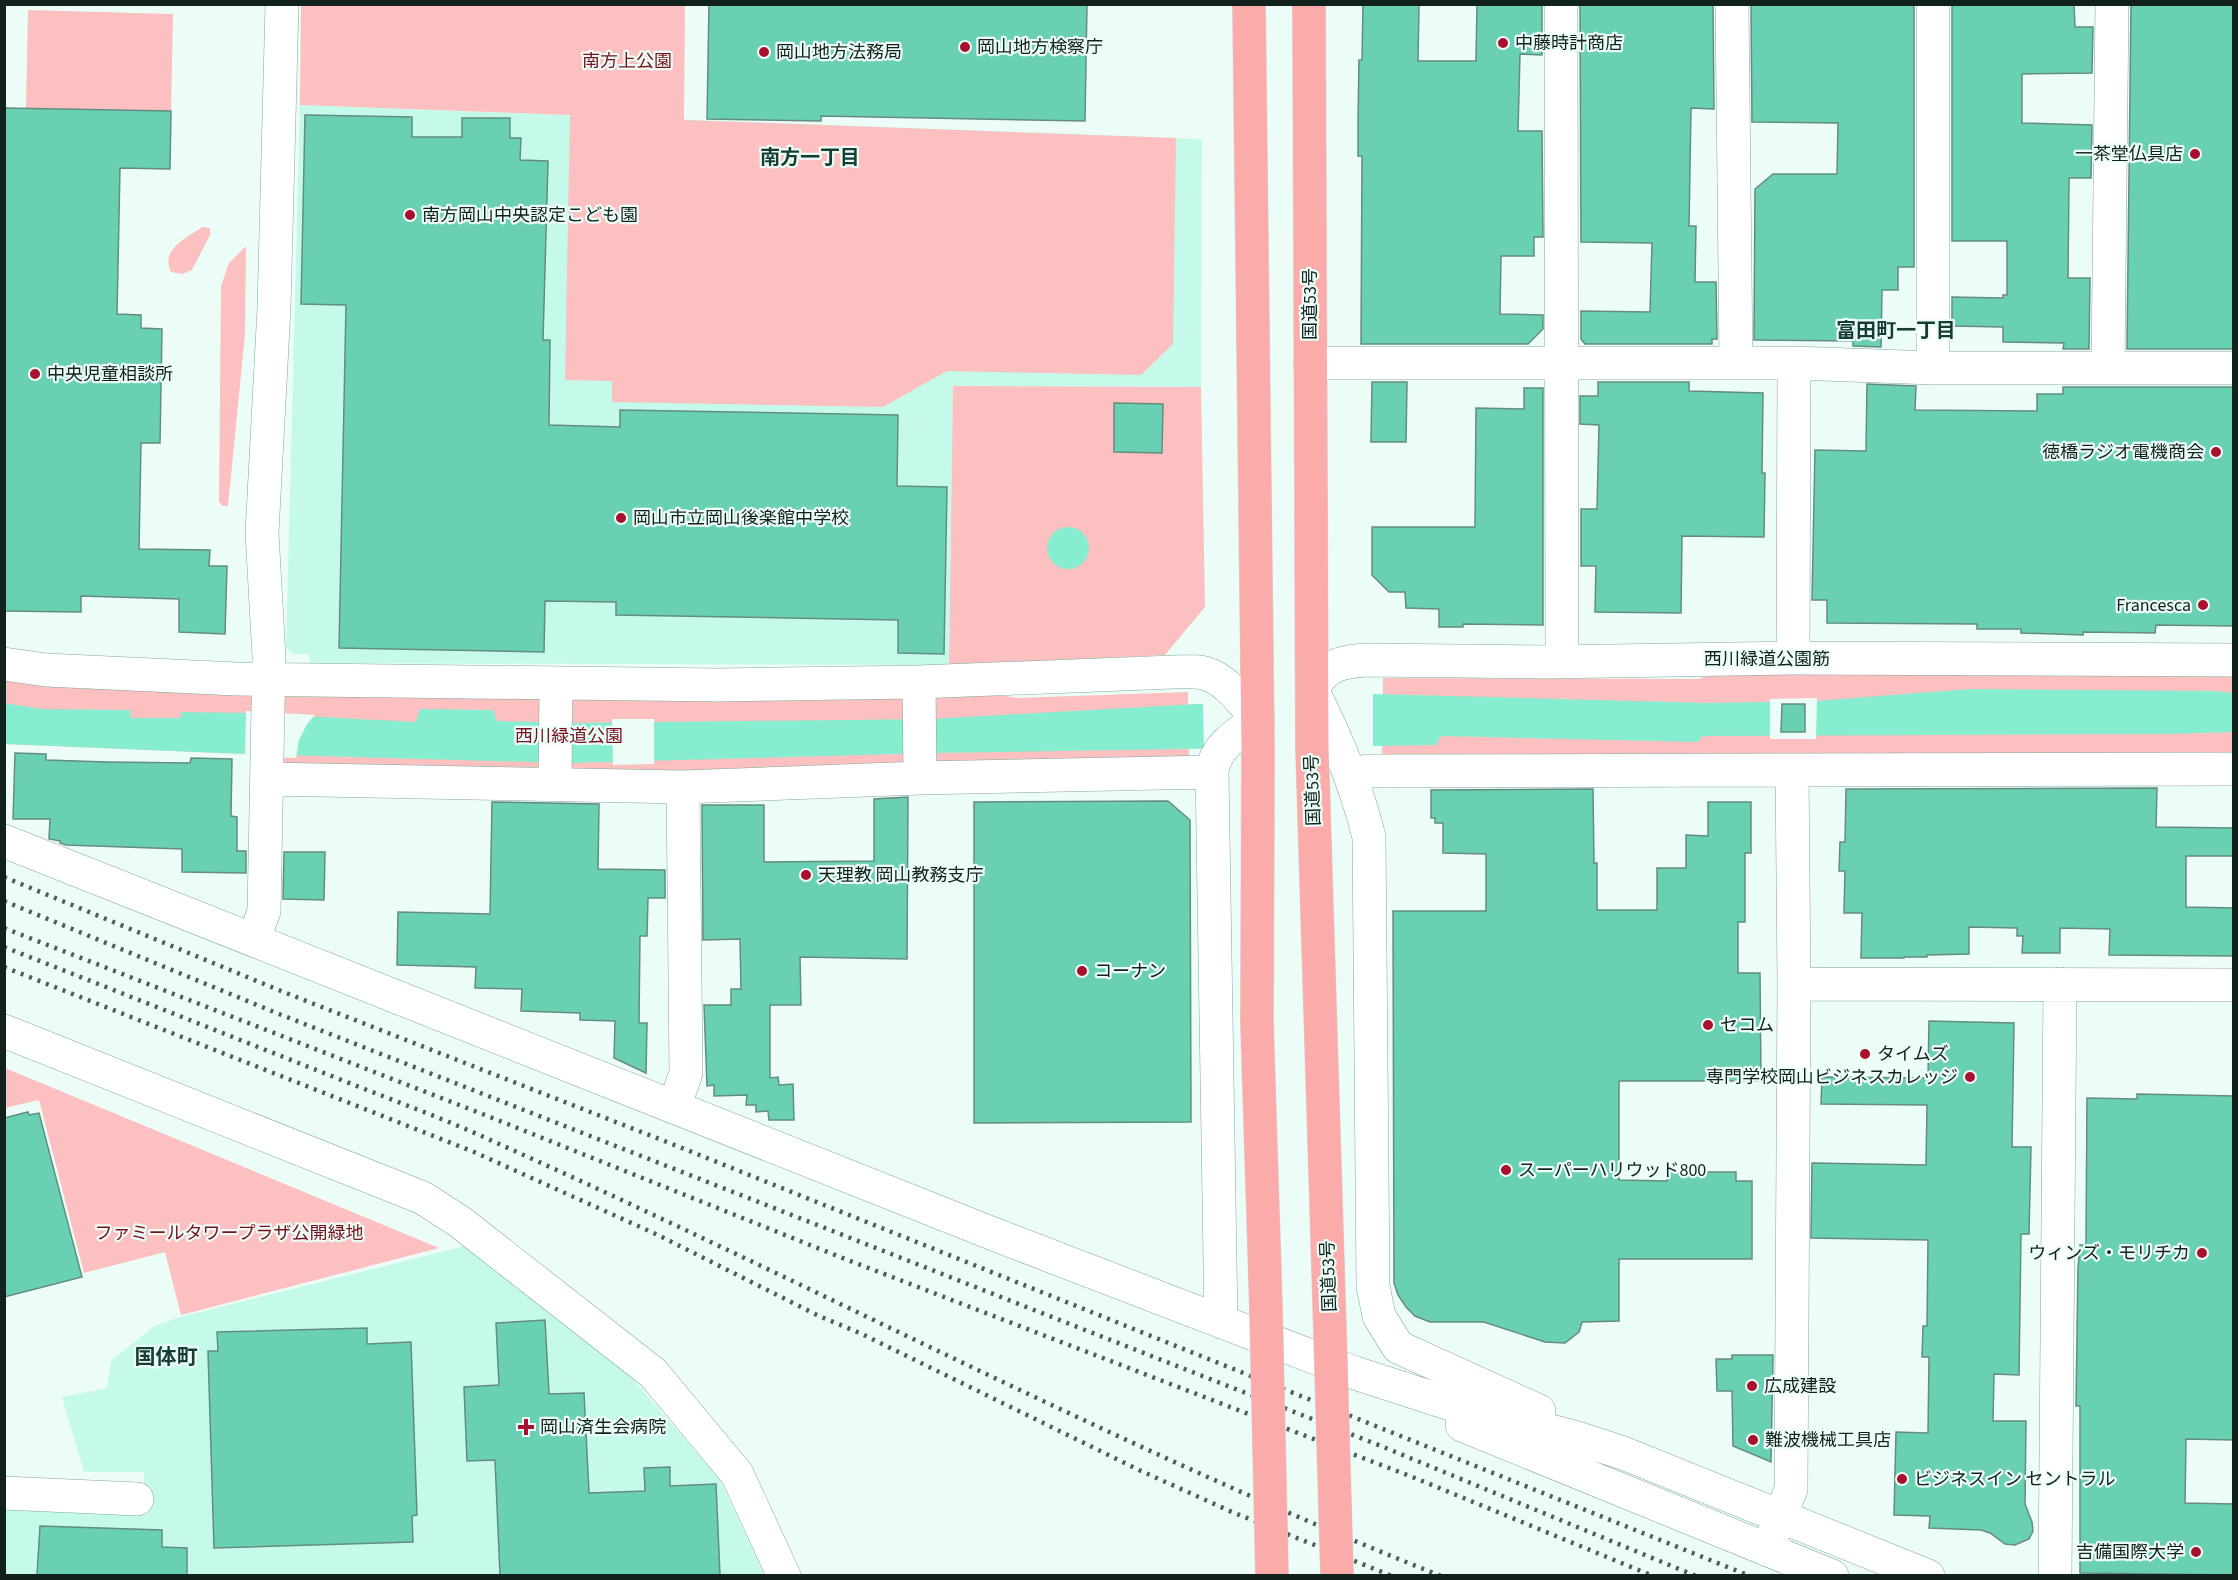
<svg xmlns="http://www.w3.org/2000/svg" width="2238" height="1580" viewBox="0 0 2238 1580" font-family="'Source Sans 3','Noto Sans JP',sans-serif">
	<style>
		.built { fill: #c5f9e9 }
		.green { fill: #fbc0bf }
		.water { fill: #87edd1 }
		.pier { fill: #ecfdf7 }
		.building { fill: #6ad0b4; stroke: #648c80; stroke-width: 1.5 }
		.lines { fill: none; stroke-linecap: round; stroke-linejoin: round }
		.minor-casing { stroke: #80a89b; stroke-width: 34 }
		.highway-casing { stroke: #d9dbdb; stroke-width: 34 }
		.minor { stroke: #fff; stroke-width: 33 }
		.highway { stroke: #fbabaa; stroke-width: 33 }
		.rail { stroke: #4e5e59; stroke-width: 4.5; stroke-dasharray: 3 6; stroke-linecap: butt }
		.highway-bridge-casing { stroke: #d9dbdb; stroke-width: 34; stroke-linecap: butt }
		.highway-bridge { stroke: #fbabaa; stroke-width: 33 }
		.poi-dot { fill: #a8102d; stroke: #ecfdf7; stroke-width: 2 }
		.labels { text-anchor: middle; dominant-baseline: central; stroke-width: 4.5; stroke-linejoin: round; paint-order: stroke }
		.poi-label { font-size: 18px; fill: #11211c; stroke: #ecfdf7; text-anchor: start }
		.park-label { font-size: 18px; fill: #771120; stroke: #ecfdf7 }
		.street-label { font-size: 18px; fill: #11211c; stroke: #ecfdf7 }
		.neighbourhood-label { font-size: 20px; font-weight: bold; fill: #163d33; stroke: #ecfdf7 }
		.quarter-label { font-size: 21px; font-weight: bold; fill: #163d33; stroke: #ecfdf7 }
	</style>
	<rect width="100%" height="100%" fill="#ecfdf7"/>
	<path class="built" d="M 300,105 L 1202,139 L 1201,387 L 953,386 L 949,665 L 310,663 L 309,654 L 293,654 L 286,648 Z
		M 465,1246 L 624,1369 L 720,1480 L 764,1575 L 5,1575 L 4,1500 L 144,1507 L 144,1472 L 84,1472 L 62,1397 L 107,1388 L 111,1361 L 154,1326 L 180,1317 Z"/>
	<path class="green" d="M 685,5 L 684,120 L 1176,138 L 1173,344 L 1141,375 L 947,371 L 883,407 L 612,402 L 612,381 L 565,380 L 570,115 L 300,105 L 301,5 Z
		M 28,10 L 173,14 L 171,111 L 26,108 Z
		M 202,227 L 210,228 L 210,235 L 192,270 L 182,274 L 171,272 C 160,249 186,239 202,227 Z
		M 246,246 L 245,334 L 228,506 L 222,506 L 219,501 L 221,286 L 229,263 Z
		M 953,386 L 1201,387 L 1205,607 L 1165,655 L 949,665 Z
		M 1723,671 L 2233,675 L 2233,759 L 1382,756 L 1383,678 L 1698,679 Z
		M 4,678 L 982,692 L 1017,698 L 1188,692 L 1189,761 L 555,775 L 267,763 L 244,754 L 5,744 Z
		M 5,1068 L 439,1248 L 181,1315 L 165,1252 L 84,1273 L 39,1100 L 5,1108 Z"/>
	<path class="water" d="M1047 548a21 21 0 1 1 42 0a21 21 0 1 1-42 0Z
		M 1970,689 L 2214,691 L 2233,693 L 2234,732 L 2169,734 L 1702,736 L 1698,742 L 1441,736 L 1436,745 L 934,753 L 568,763 L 245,754 L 5,744 L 4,703 L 42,709 L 130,710 L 131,718 L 181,718 L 181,712 L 245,713 L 416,722 L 420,709 L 493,710 L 497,721 L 573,723 L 931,719 L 1375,694 L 1709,703 L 1815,701 Z"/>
	<path class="pier" d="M 1373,692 L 1373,747 L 1204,751 L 1203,701 Z
		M 1817,698 L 1816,739 L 1770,739 L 1770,699 Z
		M 246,711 L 315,715 L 307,724 L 299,740 L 296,758 L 245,756 Z
		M 612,719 L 654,719 L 654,764 L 613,765 Z"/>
	<path class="building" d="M 709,4 L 1087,4 L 1085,121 L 821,116 L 821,121 L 707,119 Z
		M 1363,4 L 1419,4 L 1418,61 L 1476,61 L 1477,4 L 1542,4 L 1542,55 L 1520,54 L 1518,131 L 1542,131 L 1543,237 L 1534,237 L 1534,256 L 1501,256 L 1500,314 L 1543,315 L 1543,329 L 1528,344 L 1361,344 L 1362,156 L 1358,156 L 1358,121 L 1359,60 L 1362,60 Z
		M 1580,4 L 1713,4 L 1714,109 L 1691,108 L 1689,226 L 1696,226 L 1695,282 L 1716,282 L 1717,339 L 1712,339 L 1712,344 L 1585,344 L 1581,339 L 1581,311 L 1650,312 L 1652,243 L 1581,242 Z
		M 1751,4 L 1914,4 L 1914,267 L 1898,267 L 1898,290 L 1882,290 L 1881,347 L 1853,346 L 1853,341 L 1754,340 L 1755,189 L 1773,174 L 1837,174 L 1838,123 L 1752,122 Z
		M 1952,4 L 2074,4 L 2075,27 L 2093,27 L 2092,73 L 2022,74 L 2022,123 L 2092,125 L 2091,178 L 2069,178 L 2068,278 L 2090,278 L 2089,349 L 2063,349 L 2064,343 L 2003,342 L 2003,327 L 1952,326 L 1952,297 L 2003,298 L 2003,295 L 2007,295 L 2007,241 L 1952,241 Z
		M 2131,4 L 2234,4 L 2234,349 L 2127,349 Z
		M 4,108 L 171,111 L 170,169 L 120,168 L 117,314 L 141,315 L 141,328 L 162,329 L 160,443 L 141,443 L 139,549 L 210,550 L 209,566 L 227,566 L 225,634 L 179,632 L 179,599 L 81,596 L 81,612 L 4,611 Z
		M 305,115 L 412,117 L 412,137 L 462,137 L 462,118 L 510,118 L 510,138 L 521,138 L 520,160 L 548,161 L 543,340 L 550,340 L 549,425 L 620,427 L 620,410 L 898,415 L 897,486 L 947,487 L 944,654 L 898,653 L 898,620 L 616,615 L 616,602 L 545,601 L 544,652 L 339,648 L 346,305 L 301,304 Z
		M 1372,382 L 1407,382 L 1406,442 L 1371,442 Z
		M 1598,382 L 1689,382 L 1689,391 L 1763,393 L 1762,473 L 1765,473 L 1764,537 L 1682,536 L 1681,613 L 1595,612 L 1596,566 L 1581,566 L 1581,509 L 1597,509 L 1599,425 L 1580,424 L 1580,396 L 1598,396 Z
		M 1867,384 L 1916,386 L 1915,410 L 2037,411 L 2037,394 L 2063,394 L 2063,387 L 2234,387 L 2234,626 L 2156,625 L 2155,633 L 2083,632 L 2083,635 L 2021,633 L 2021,629 L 1977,629 L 1977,624 L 1827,623 L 1827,600 L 1812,600 L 1815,450 L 1866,451 Z
		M 1524,388 L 1543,388 L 1543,625 L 1463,624 L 1463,627 L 1439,627 L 1439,609 L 1406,608 L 1405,592 L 1389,592 L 1372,575 L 1372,527 L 1475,527 L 1476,408 L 1524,409 Z
		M 1114,403 L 1163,404 L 1162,453 L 1114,452 Z
		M 1782,704 L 1805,704 L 1805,732 L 1781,732 Z
		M 15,753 L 46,754 L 46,760 L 107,762 L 190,763 L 191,758 L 232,759 L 231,816 L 237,817 L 237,851 L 246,851 L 246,873 L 182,872 L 182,849 L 66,845 L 60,843 L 60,841 L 49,839 L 50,819 L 13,819 Z
		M 2157,788 L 2156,827 L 2234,828 L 2234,856 L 2186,856 L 2186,907 L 2234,908 L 2234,956 L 2109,955 L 2110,929 L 2060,928 L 2060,953 L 2022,953 L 2023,936 L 2017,936 L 2017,928 L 1969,927 L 1969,954 L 1927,955 L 1927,957 L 1904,957 L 1904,958 L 1861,958 L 1862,913 L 1844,913 L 1845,871 L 1839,871 L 1840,842 L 1845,842 L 1846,789 Z
		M 1593,789 L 1594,863 L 1597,863 L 1597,910 L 1657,910 L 1657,868 L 1686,868 L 1686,835 L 1708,836 L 1708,802 L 1751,802 L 1751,853 L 1745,853 L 1745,922 L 1738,922 L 1738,973 L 1760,973 L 1761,1081 L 1619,1081 L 1619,1180 L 1667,1181 L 1667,1172 L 1736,1172 L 1736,1181 L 1752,1181 L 1752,1259 L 1619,1259 L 1619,1321 L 1582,1322 L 1579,1332 L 1565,1343 L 1545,1342 L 1484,1322 L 1430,1322 L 1415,1316 L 1406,1307 L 1398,1295 L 1394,1283 L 1393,911 L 1486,911 L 1486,854 L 1443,853 L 1443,823 L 1435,823 L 1435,818 L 1431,818 L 1431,790 Z
		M 908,797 L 907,959 L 800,957 L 801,1005 L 770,1005 L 770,1078 L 778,1077 L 779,1085 L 793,1084 L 794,1120 L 769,1120 L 768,1111 L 756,1112 L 756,1105 L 746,1105 L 747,1095 L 714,1096 L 714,1085 L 707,1086 L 704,1005 L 731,1005 L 731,989 L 741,989 L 740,939 L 703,940 L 702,805 L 764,805 L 764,862 L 874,861 L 874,799 Z
		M 1168,801 L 1190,820 L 1191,1122 L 974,1123 L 974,802 Z
		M 492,802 L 599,804 L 598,869 L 665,870 L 665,898 L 648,898 L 647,936 L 640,936 L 639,1023 L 647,1023 L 646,1073 L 614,1058 L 615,1021 L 580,1020 L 580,1013 L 521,1011 L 522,989 L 475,988 L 476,967 L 397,965 L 398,912 L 490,914 Z
		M 284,852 L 325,852 L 324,900 L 283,899 Z
		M 1929,1021 L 2014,1023 L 2012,1147 L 2031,1147 L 2029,1234 L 2021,1234 L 2019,1375 L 1994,1374 L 1993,1421 L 2026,1421 L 2025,1504 L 2032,1522 L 2033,1531 L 2029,1539 L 2015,1545 L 2005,1544 L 1990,1533 L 1981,1530 L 1929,1528 L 1930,1516 L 1894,1515 L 1896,1432 L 1928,1433 L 1929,1357 L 1922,1357 L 1923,1326 L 1927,1326 L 1928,1240 L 1811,1238 L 1812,1163 L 1926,1165 L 1927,1105 L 1821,1104 L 1822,1077 L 1928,1078 Z
		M 2137,1094 L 2234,1096 L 2234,1440 L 2186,1439 L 2185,1503 L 2234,1504 L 2234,1575 L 2080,1573 L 2080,1406 L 2076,1406 L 2078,1268 L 2080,1245 L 2086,1245 L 2087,1098 L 2137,1099 Z
		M 28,1112 L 29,1115 L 39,1113 L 82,1277 L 4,1297 L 4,1118 Z
		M 545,1320 L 549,1394 L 584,1393 L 589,1493 L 645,1491 L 644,1468 L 670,1467 L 670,1486 L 716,1484 L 720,1575 L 500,1575 L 495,1460 L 467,1461 L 464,1387 L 499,1385 L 496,1323 Z
		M 367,1328 L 367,1344 L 411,1342 L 417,1515 L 412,1516 L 413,1542 L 214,1548 L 208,1351 L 218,1351 L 217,1332 Z
		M 1732,1355 L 1773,1355 L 1771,1462 L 1733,1446 L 1732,1391 L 1717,1391 L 1716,1359 L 1732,1359 Z
		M 40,1526 L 162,1530 L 162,1547 L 187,1548 L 187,1575 L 37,1575 Z"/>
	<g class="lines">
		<defs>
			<path id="minor" d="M 1561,4 L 1562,661
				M 1732,4 L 1736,363
				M 1310,363 L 1794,363 L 1933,368 L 2234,368
				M 2108,367 L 2112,4
				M 1933,368 L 1933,4
				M 1793,658 L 1794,363
				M 4,664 L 46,670 L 237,679 L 719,685 L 919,682 L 1173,672 C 1185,672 1199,670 1210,675 C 1229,683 1245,705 1258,720 C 1238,733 1215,746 1212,772 L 1221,1322
				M 919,682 L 920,778
				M 1367,771 L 2234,769
				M 267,779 L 683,787 L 920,778 L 1212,772
				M 555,785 L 556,683
				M 4,841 L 996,1235 L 1355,1373 L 1460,1407 L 1577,1438 L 1623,1453 L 1928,1576
				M 254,939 L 264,911 L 269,657 L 262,533 L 274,308 L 282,4
				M 1794,984 L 2234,985
				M 4,1031 L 423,1198 L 460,1222 L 653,1373 L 737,1474 L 784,1576
				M 674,1107 L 686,1073 L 683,787
				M 1539,1411 L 1398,1347 L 1379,1316 L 1373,1286 L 1369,837 C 1356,785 1337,738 1312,690 C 1325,664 1343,661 1369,660 L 1549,662 L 1793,658 L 2234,660
				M 1462,1425 L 1832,1576
				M 4,1493 L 137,1499
				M 1767,1550 L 1791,1489 L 1794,984 L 1792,770
				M 2055,1576 L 2060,984"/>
			<path id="highway" d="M 1249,4 L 1258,750 L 1257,1023 L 1266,1310
				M 1309,4 L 1312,748 L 1330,1332"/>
		</defs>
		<use href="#minor" class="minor-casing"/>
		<use href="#highway" class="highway-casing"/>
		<use href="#minor" class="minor"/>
		<use href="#highway" class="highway"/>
		<path class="rail" d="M 4,877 L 286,993 L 667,1142 L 1750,1576
			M 4,901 L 279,1014 L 1381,1446 L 1696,1576
			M 4,928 L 490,1117 L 840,1257 L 1415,1478 L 1653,1576
			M 4,947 C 114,990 225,1034 334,1077 C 386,1098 438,1116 488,1139 C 807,1281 1115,1447 1441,1576
			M 4,967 L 474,1152 L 658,1235 L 819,1316 L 862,1334 L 1139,1470 L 1232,1512 L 1392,1576"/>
		<defs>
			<path id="highway-bridge" d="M 1266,1310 L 1272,1576
				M 1330,1332 L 1337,1576"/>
		</defs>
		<use href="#highway-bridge" class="highway-bridge-casing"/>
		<use href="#highway-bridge" class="highway-bridge"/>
	</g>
	<g class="poi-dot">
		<circle cx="1503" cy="43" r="6"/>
		<circle cx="965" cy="47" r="6"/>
		<circle cx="764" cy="52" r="6"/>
		<circle cx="2195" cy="154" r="6"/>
		<circle cx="410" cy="215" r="6"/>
		<circle cx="35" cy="374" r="6"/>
		<circle cx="2216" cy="452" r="6"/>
		<circle cx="621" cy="518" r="6"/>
		<circle cx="2203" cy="605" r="6"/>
		<circle cx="806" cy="875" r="6"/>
		<circle cx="1082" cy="971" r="6"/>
		<circle cx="1708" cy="1025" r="6"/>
		<circle cx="1865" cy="1054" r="6"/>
		<circle cx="1970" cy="1077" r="6"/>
		<circle cx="1506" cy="1170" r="6"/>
		<circle cx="2202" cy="1253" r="6"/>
		<circle cx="1752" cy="1386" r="6"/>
		<path d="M523 1418h6v6h6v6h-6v6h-6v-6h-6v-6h6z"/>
		<circle cx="1753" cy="1440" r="6"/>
		<circle cx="1902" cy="1479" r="6"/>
		<circle cx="2196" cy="1552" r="6"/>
	</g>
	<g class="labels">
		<g class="poi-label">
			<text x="1515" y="43">中藤時計商店</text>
			<text x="977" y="47">岡山地方検察庁</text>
			<text x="776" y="52">岡山地方法務局</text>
			<text x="2183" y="154" text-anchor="end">一茶堂仏具店</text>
			<text x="422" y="215">南方岡山中央認定こども園</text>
			<text x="47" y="374">中央児童相談所</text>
			<text x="2204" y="452" text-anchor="end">徳橋ラジオ電機商会</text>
			<text x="633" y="518">岡山市立岡山後楽館中学校</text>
			<text x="2191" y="605" text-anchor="end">Francesca</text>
			<text x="818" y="875">天理教 岡山教務支庁</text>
			<text x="1094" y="971">コーナン</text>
			<text x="1720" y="1025">セコム</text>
			<text x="1877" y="1054">タイムズ</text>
			<text x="1958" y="1077" text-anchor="end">専門学校岡山ビジネスカレッジ</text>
			<text x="1518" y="1170">スーパーハリウッド800</text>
			<text x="2190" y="1253" text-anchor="end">ウィンズ・モリチカ</text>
			<text x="1764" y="1386">広成建設</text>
			<text x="540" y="1427">岡山済生会病院</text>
			<text x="1765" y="1440">難波機械工具店</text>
			<text x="1914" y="1479">ビジネスイン セントラル</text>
			<text x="2184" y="1552" text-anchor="end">吉備国際大学</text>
		</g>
		<g class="park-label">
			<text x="627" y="61">南方上公園</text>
			<text x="569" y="736">西川緑道公園</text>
			<text x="229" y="1233">ファミールタワープラザ公開緑地</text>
		</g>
		<g class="street-label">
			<text transform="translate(1310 304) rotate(-90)">国道53号</text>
			<text x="1767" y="659">西川緑道公園筋</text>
			<text transform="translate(1313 790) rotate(-92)">国道53号</text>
			<text transform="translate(1329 1276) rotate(-92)">国道53号</text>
		</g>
		<g class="neighbourhood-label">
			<text x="810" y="158">南方一丁目</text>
			<text x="1896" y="331">富田町一丁目</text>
		</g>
		<g class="quarter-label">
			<text x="166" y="1357">国体町</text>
		</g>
	</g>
	<rect width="2238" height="1580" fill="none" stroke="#11211c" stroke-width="12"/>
</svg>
